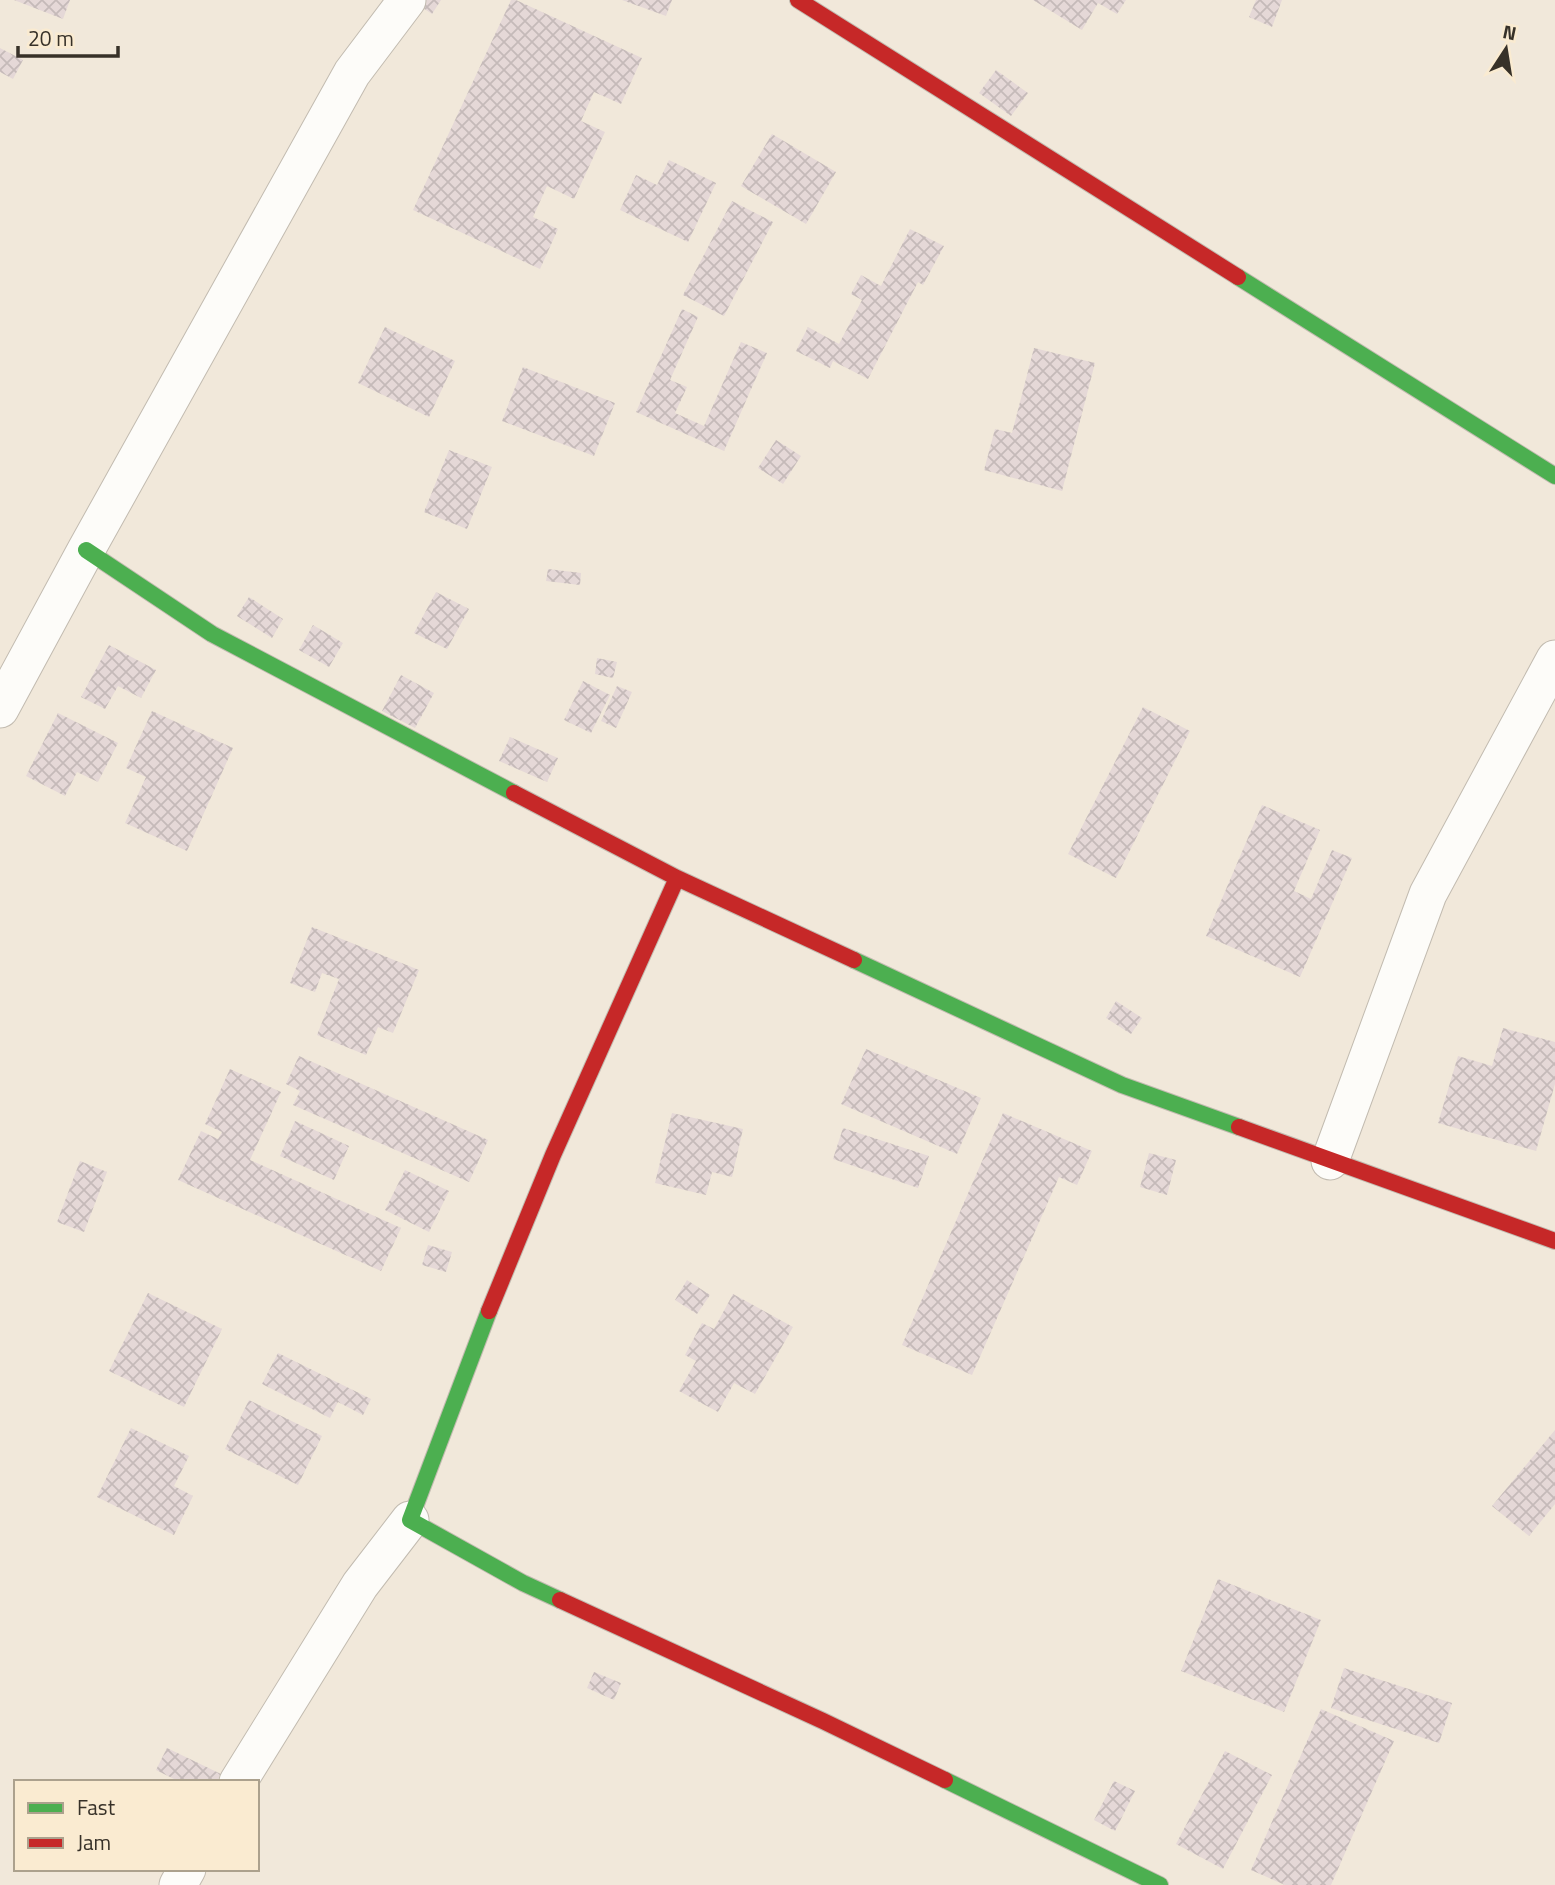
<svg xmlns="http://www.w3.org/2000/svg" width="1555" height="1885" viewBox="0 0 1555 1885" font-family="'Titillium Web',sans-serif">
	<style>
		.building { fill: url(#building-cross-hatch) }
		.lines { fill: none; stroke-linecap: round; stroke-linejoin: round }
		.street-casing { stroke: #c2bbb0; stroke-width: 39 }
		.fast-casing { stroke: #c2bbb0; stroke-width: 18 }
		.jam-casing { stroke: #c2bbb0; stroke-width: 18 }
		.street { stroke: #fdfcf9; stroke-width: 37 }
		.fast { stroke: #4caf50; stroke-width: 16 }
		.jam { stroke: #c62828; stroke-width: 16 }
	</style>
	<defs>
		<pattern id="building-cross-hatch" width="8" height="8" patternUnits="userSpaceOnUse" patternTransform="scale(1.75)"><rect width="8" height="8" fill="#e5d8d7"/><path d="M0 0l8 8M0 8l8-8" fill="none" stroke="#c5bab9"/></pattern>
	</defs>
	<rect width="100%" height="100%" fill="#f1e8da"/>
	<path class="building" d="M 14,0 L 70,0 L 63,19 Z
		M 411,0 L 441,0 L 432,14 Z
		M 511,0 L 516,0 L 642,58 L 621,104 L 594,92 L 581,121 L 605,132 L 574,199 L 547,186 L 533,217 L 558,229 L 540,269 L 413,210 Z
		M 622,0 L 672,0 L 666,16 Z
		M 1033,0 L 1126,0 L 1117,14 L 1098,3 L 1082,30 Z
		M 1256,0 L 1282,0 L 1272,27 L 1249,17 Z
		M 0,48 L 23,60 L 13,79 L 0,72 Z
		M 996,70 L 1028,93 L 1011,116 L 979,93 Z
		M 772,134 L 836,172 L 806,224 L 741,186 Z
		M 669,160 L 716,183 L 688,242 L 620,210 L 636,175 L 657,185 Z
		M 732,201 L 773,222 L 724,316 L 683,295 Z
		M 910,229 L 944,246 L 923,285 L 918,282 L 868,379 L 833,361 L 830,368 L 796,351 L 808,327 L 839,344 L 862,300 L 851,294 L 861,275 L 881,286 Z
		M 682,309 L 698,317 L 670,380 L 687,387 L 675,413 L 704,426 L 741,342 L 767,353 L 724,451 L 636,412 Z
		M 385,327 L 455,361 L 429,417 L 358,383 Z
		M 1034,348 L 1095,363 L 1062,491 L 984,470 L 995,429 L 1012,433 Z
		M 523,367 L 615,403 L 594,456 L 502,421 Z
		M 776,440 L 801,456 L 783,484 L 758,468 Z
		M 449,450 L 492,467 L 467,529 L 424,512 Z
		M 548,569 L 581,573 L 580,585 L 546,581 Z
		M 436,592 L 469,609 L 447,649 L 414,633 Z
		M 249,597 L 283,619 L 272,638 L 237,616 Z
		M 313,625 L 343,643 L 329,667 L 299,650 Z
		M 109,645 L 156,670 L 141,698 L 118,686 L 105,709 L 81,697 Z
		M 597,658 L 617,662 L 613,678 L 595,674 Z
		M 401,675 L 434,693 L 415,728 L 382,711 Z
		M 583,681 L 610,695 L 591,733 L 564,720 Z
		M 617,686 L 632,692 L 616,728 L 601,721 Z
		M 1143,707 L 1190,731 L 1116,878 L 1068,854 Z
		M 152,711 L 233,748 L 187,851 L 125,823 L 146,777 L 126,768 Z
		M 58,713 L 118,743 L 98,782 L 77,772 L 65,796 L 26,776 Z
		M 510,737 L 558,758 L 547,782 L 499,761 Z
		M 1262,805 L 1320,830 L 1294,891 L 1311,899 L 1332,850 L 1352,858 L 1300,977 L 1206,936 Z
		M 312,927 L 419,970 L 393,1033 L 378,1027 L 366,1055 L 317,1035 L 339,979 L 322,973 L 315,992 L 290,983 Z
		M 1116,1001 L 1142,1018 L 1131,1034 L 1106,1018 Z
		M 1503,1028 L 1555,1042 L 1555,1084 L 1536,1151 L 1438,1123 L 1458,1056 L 1492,1066 Z
		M 866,1049 L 981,1098 L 957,1154 L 841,1104 Z
		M 299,1056 L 488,1140 L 469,1182 L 293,1105 L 300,1091 L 286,1084 Z
		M 230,1069 L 281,1092 L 250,1160 L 401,1228 L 381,1271 L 178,1180 L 201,1131 L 218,1139 L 222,1132 L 205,1124 Z
		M 672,1113 L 743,1129 L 732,1177 L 712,1172 L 706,1195 L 655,1183 Z
		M 1003,1113 L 1092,1151 L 1077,1185 L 1059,1177 L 972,1375 L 902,1345 Z
		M 295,1121 L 349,1146 L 334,1180 L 280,1156 Z
		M 843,1128 L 929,1156 L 918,1188 L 833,1159 Z
		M 1149,1153 L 1176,1160 L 1167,1195 L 1140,1187 Z
		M 80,1161 L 107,1172 L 84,1232 L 57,1222 Z
		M 405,1170 L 449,1191 L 429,1232 L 385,1210 Z
		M 428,1245 L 452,1252 L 446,1272 L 422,1265 Z
		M 687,1280 L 710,1295 L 697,1314 L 675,1300 Z
		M 148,1293 L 222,1329 L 184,1407 L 109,1371 Z
		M 733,1294 L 793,1327 L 755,1394 L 734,1383 L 718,1412 L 679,1391 L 696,1361 L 685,1355 L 702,1323 L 714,1329 Z
		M 278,1353 L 371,1399 L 363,1415 L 338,1402 L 330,1418 L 262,1384 Z
		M 249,1400 L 322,1436 L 298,1485 L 225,1449 Z
		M 131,1428 L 189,1456 L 174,1486 L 193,1496 L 174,1535 L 97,1497 Z
		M 1555,1430 L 1555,1504 L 1529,1536 L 1492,1506 Z
		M 1218,1579 L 1321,1620 L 1284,1712 L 1181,1671 Z
		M 1344,1668 L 1452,1703 L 1439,1743 L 1331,1708 Z
		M 594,1672 L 621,1683 L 614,1700 L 587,1688 Z
		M 1321,1709 L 1394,1741 L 1331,1885 L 1285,1885 L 1251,1870 Z
		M 167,1748 L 221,1774 L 217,1782 L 180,1782 L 156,1770 Z
		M 1225,1751 L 1272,1775 L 1223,1869 L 1176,1844 Z
		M 1114,1781 L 1135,1791 L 1115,1831 L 1094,1820 Z"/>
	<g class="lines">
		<defs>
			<path id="street" d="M 0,709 L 86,550 L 352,73 L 407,0
				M 1330,1161 L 1428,894 L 1555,659
				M 238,1782 L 360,1585 L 410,1520
				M 178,1885 L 187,1869"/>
			<path id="fast" d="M 1238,277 L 1555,476
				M 86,550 L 212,634 L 514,793
				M 854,960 L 1122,1085 L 1239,1127
				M 489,1311 L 410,1520 L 523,1583 L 560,1600
				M 945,1780 L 1160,1885"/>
			<path id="jam" d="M 798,0 L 1238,277
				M 514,793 L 677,878 L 854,960
				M 1239,1127 L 1555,1241
				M 489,1311 L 553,1155 L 677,878
				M 560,1600 L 823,1721 L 945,1780"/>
		</defs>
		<use href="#street" class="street-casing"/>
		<use href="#fast" class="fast-casing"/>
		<use href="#jam" class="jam-casing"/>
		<use href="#street" class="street"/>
		<use href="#fast" class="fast"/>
		<use href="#jam" class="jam"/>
	</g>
	<rect x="14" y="1780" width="245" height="91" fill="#faebd1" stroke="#aca18d" stroke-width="2"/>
	<rect x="28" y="1803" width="35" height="10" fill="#4caf50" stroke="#aca18d" stroke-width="2"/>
	<text x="77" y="1815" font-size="21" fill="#373128">Fast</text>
	<rect x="28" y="1838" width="35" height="10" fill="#c62828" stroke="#aca18d" stroke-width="2"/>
	<text x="77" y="1850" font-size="21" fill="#373128">Jam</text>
	<g transform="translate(1506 49) rotate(12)" stroke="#faebd1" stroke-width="5" paint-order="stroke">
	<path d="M0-5L12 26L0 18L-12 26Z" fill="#373128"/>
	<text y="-10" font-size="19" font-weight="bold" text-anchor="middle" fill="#373128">N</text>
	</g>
	<path d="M18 46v10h100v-10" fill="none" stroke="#373128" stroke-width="3.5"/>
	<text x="28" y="46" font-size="21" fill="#373128" stroke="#faebd1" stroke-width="5" paint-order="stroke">20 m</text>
</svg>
